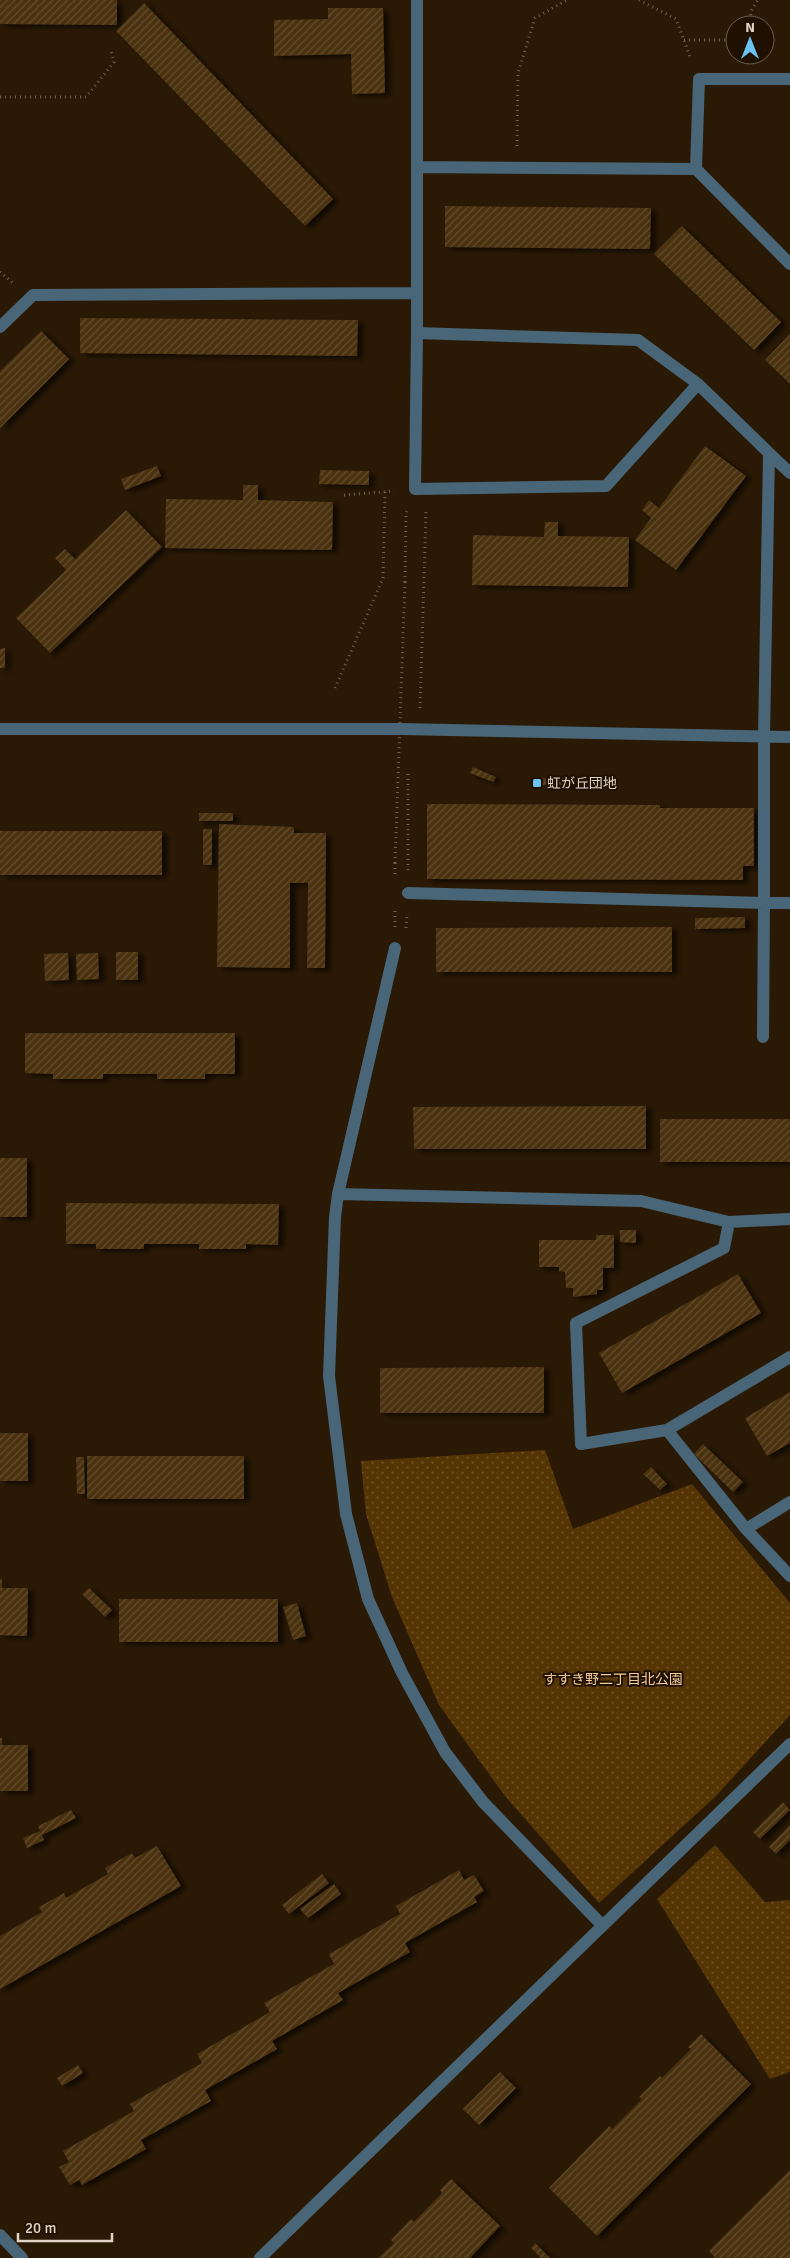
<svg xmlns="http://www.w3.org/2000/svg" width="790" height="2258" viewBox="0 0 790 2258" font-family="Signika,'Noto Sans JP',sans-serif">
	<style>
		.park { fill: url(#park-dots) }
		.building { fill: url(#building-hatch); filter: url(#shadow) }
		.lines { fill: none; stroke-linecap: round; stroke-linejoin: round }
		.path { stroke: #70614f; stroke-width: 3; stroke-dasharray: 1 4; stroke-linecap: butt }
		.minor { stroke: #486677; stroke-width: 12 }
		.path-bridge { stroke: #70614f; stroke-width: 3; stroke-dasharray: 1 4; stroke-linecap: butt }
		.poi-dot { fill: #6cc3f2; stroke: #201000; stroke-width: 2 }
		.labels { text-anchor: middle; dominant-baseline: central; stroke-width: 4; stroke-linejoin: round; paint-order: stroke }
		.poi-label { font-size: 14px; fill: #dfd4c7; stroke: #201000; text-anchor: start }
		.park-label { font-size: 14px; fill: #f5cb9c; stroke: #201000 }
	</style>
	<defs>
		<pattern id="park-dots" width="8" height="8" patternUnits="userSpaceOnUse" patternTransform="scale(1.25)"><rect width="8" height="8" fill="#563505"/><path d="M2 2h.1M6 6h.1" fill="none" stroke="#6e5128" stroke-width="1.8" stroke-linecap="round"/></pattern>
		<pattern id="building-hatch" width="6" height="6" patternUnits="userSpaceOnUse" patternTransform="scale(1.25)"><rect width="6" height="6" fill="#4a3110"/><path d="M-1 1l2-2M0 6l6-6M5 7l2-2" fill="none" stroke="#644e31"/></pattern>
		<filter id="shadow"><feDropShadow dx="5.5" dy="3" stdDeviation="2.5" flood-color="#0009"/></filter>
	</defs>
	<rect width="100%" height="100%" fill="#2a1904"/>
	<path class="park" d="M 545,1450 L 573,1529 L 692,1484 L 790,1603 L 790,1715 L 715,1797 L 599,1903 L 505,1796 L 439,1705 L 392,1597 L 366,1514 L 361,1461 Z
		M 715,1845 L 765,1902 L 790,1900 L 790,2072 L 770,2079 L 657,1899 Z"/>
	<path class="building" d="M 0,0 L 117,0 L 117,25 L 0,24 Z
		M 144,3 L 333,199 L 305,226 L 116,31 Z
		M 328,8 L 383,8 L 385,93 L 352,94 L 351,54 L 274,56 L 274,20 L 328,19 Z
		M 445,206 L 651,208 L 650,249 L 445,247 Z
		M 682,226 L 781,322 L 754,350 L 654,254 Z
		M 80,318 L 358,320 L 357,356 L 80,353 Z
		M 41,331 L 69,359 L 0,428 L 0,371 Z
		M 790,334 L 790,384 L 765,360 Z
		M 705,446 L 746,476 L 676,570 L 635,540 L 651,518 L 642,510 L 649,500 L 659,508 Z
		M 157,466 L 161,476 L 125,490 L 121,479 Z
		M 320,470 L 369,471 L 369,485 L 319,484 Z
		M 243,485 L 258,485 L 258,500 L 333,502 L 332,550 L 165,548 L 166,499 L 243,500 Z
		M 126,510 L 162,547 L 50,653 L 16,618 L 66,570 L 55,558 L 65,549 L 75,559 Z
		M 545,522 L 558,522 L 558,536 L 629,537 L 628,587 L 472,585 L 473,535 L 544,537 Z
		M 5,648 L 5,668 L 0,668 L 0,649 Z
		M 473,767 L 496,777 L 493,782 L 470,773 Z
		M 542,778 L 575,778 L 575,785 L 542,785 Z
		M 427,804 L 660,805 L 660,808 L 754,808 L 754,866 L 743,866 L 743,880 L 427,879 Z
		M 199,813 L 233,813 L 233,821 L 199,821 Z
		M 219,824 L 294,827 L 294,833 L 326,833 L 325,968 L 307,968 L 308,883 L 290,883 L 290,968 L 217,967 Z
		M 203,829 L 212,829 L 212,865 L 203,865 Z
		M 0,831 L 162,831 L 162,875 L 0,875 Z
		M 745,917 L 745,928 L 695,929 L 695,918 Z
		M 672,927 L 672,972 L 436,972 L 436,928 Z
		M 116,952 L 138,952 L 138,980 L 116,980 Z
		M 68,953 L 69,980 L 45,981 L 44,954 Z
		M 98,953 L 99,979 L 77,980 L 76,954 Z
		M 25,1033 L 235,1033 L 235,1074 L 205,1074 L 205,1079 L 157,1079 L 157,1074 L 103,1074 L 103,1079 L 53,1079 L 53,1074 L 25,1073 Z
		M 646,1106 L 646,1149 L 414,1149 L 413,1107 Z
		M 660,1119 L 790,1119 L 790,1162 L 660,1162 Z
		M 0,1158 L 27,1158 L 27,1217 L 0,1217 Z
		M 66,1203 L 279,1204 L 278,1245 L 246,1244 L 246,1249 L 199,1249 L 199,1244 L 144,1244 L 144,1249 L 96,1249 L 96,1244 L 66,1244 Z
		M 620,1230 L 636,1230 L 636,1243 L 620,1242 Z
		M 596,1235 L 614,1235 L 614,1268 L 603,1268 L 603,1290 L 597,1290 L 597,1294 L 573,1297 L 573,1288 L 566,1288 L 565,1272 L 559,1271 L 559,1267 L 539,1267 L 539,1240 L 596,1240 Z
		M 738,1274 L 761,1313 L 622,1393 L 599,1353 Z
		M 544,1367 L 544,1413 L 380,1413 L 380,1368 Z
		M 790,1392 L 790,1443 L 767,1456 L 745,1418 Z
		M 0,1433 L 28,1433 L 28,1481 L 0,1481 Z
		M 703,1444 L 743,1482 L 733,1492 L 694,1454 Z
		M 87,1456 L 244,1456 L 244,1499 L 87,1499 Z
		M 76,1457 L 84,1457 L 85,1494 L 77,1494 Z
		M 651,1467 L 667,1484 L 660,1490 L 643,1474 Z
		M 0,1579 L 2,1579 L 2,1588 L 28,1588 L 27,1636 L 0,1635 Z
		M 89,1588 L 112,1610 L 105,1617 L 82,1594 Z
		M 119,1599 L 278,1599 L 278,1642 L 119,1642 Z
		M 297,1603 L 306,1636 L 293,1640 L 283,1607 Z
		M 0,1738 L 2,1738 L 2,1745 L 28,1745 L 28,1791 L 0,1791 Z
		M 783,1802 L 790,1810 L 760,1839 L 753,1832 Z
		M 71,1810 L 76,1818 L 42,1835 L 38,1826 Z
		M 790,1825 L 790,1840 L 776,1854 L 769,1847 Z
		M 40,1831 L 44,1840 L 27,1848 L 23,1838 Z
		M 157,1846 L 181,1886 L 0,1989 L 0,1936 L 42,1912 L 39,1907 L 64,1893 L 66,1898 L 108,1874 L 105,1868 L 132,1853 L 135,1858 Z
		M 459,1870 L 464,1880 L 474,1875 L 484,1891 L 474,1897 L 477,1902 L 405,1943 L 410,1952 L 338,1993 L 343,2000 L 272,2041 L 277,2049 L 205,2090 L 211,2101 L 141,2140 L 146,2149 L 82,2185 L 79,2180 L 70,2185 L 59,2167 L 69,2162 L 63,2151 L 134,2111 L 130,2104 L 202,2063 L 197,2054 L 270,2012 L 264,2003 L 334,1964 L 329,1954 L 400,1914 L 396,1906 Z
		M 322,1874 L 329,1883 L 289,1914 L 282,1905 Z
		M 334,1884 L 341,1894 L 308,1918 L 300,1909 Z
		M 701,2034 L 751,2084 L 597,2236 L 549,2188 L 609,2126 L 612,2129 L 642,2099 L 639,2097 L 660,2076 L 662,2078 L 691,2049 L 688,2047 Z
		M 78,2065 L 83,2073 L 62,2086 L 57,2078 Z
		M 500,2072 L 516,2088 L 479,2125 L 463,2109 Z
		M 790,2170 L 790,2258 L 715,2258 L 709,2251 Z
		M 451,2179 L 500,2226 L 470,2258 L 378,2258 L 394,2243 L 391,2240 L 411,2219 L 414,2222 L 442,2193 L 440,2190 Z
		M 535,2243 L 550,2258 L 541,2258 L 531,2248 Z"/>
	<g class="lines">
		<path class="path" d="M 639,0 L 676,19 L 691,59
			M 750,25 L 751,11 L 758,0
			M 684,40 L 735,40
			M 0,97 L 86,97 L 114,62 L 111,51
			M 517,146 L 518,73 L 535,18 L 567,0
			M 0,272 L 13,283
			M 344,495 L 394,491
			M 405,582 L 406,514 L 408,508
			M 335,688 L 383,578 L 385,492
			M 420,708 L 426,512
			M 408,870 L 408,770
			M 395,874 L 395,863
			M 395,927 L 395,911
			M 406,928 L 407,914"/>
		<path class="minor" d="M 417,0 L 417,333 L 415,489 L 606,486 L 698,384
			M 417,167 L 696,169 L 790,264
			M 696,169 L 699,79 L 790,79
			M 0,327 L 33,295 L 417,293
			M 417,333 L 638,340 L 698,384 L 769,453 L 764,736 L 764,903 L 790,903
			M 769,453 L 790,473
			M 0,729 L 401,729 L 790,737
			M 408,893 L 764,903 L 763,1037
			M 395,948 L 338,1194 L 335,1217 L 329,1376 L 346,1514 L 368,1599 L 402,1673 L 445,1752 L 483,1802 L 602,1925
			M 338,1194 L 641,1201 L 729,1222 L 790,1219
			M 729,1222 L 724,1248 L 576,1323 L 581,1444 L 667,1430 L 790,1357
			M 667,1430 L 746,1529 L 790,1576
			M 746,1529 L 790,1502
			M 0,2235 L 22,2258
			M 260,2258 L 790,1744"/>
		<path class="path-bridge" d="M 395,863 L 405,582"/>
	</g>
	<rect class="poi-dot" x="532" y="778" width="10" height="10" rx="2.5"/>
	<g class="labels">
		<g class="poi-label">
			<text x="547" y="783">虹が丘団地</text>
		</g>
		<g class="park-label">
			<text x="613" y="1679">すすき野二丁目北公園</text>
		</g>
	</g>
	<g transform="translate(750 40)"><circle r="24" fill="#201000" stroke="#6c5e50"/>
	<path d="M0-4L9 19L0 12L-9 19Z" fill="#6cc3f2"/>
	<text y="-8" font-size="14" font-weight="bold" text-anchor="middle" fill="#dfd4c7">N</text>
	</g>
	<path d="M18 2233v8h94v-8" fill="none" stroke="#dfd4c7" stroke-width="2.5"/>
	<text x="25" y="2233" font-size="15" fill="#dfd4c7" stroke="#201000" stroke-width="4" paint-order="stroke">20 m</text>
</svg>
